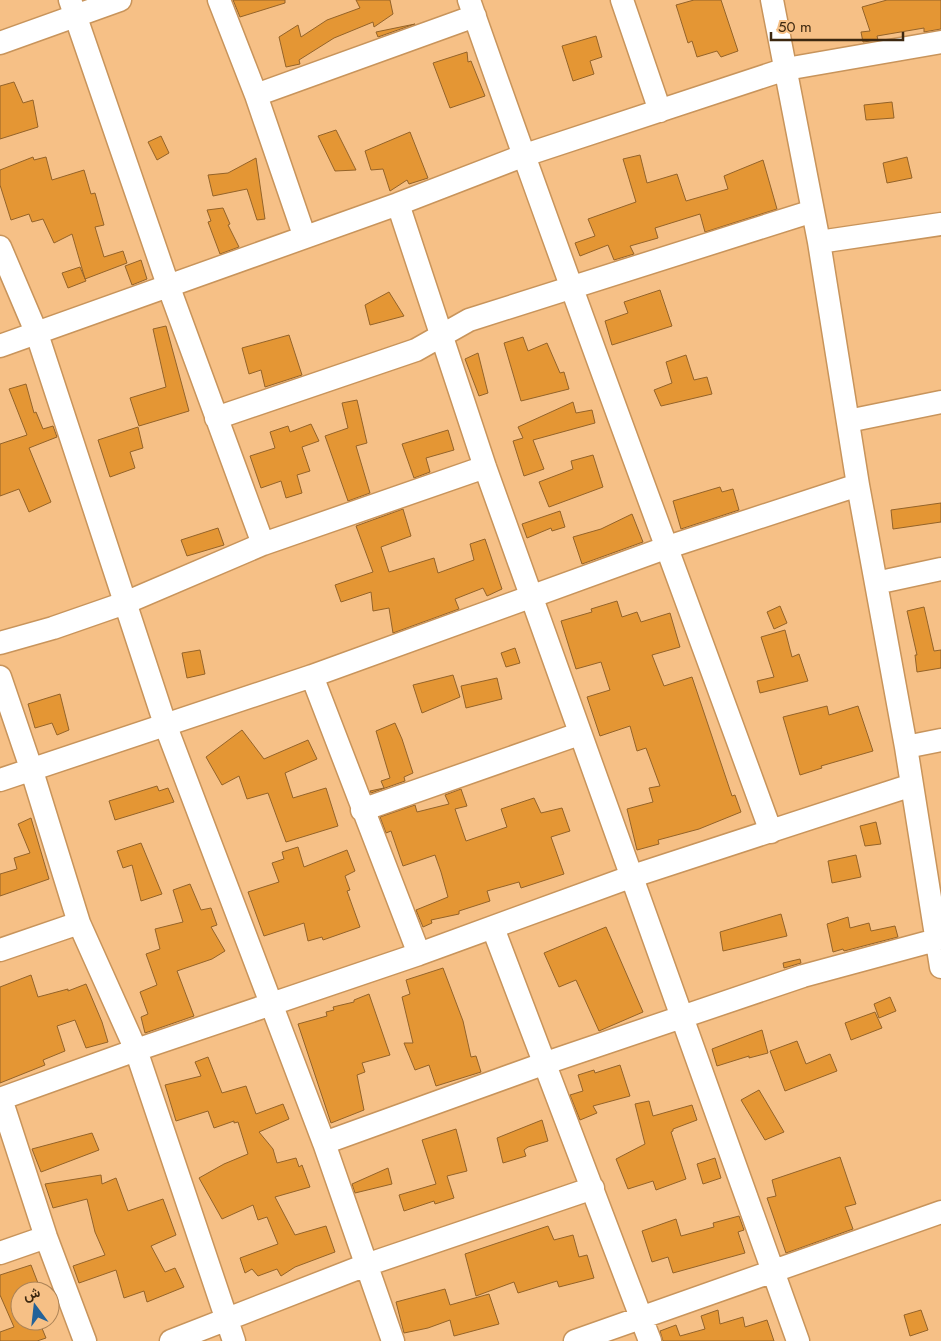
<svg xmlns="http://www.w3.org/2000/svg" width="941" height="1341" viewBox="0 0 941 1341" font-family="Jost,Vazirmatn,sans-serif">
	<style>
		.building { fill: #e49634; stroke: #946329 }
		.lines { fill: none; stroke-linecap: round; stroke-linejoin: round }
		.minor-casing { stroke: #c8945b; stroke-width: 25 }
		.minor { stroke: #fff; stroke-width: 22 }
	</style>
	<rect width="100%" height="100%" fill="#f6c086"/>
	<path class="building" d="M 233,0 L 285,0 L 285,3 L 240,17 Z
		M 356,0 L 390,0 L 393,14 L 374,27 L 373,22 L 334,38 L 299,60 L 300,64 L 286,67 L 279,37 L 298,25 L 301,37 L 327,20 L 360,8 Z
		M 694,0 L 721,0 L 738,51 L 721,57 L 717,51 L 697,57 L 692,41 L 688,43 L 676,5 Z
		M 887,0 L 941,0 L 941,29 L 924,32 L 924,28 L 877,36 L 878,40 L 863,42 L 861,32 L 870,31 L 862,7 Z
		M 415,24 L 378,37 L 376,32 Z
		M 596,36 L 602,57 L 590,61 L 594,74 L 573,81 L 562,46 Z
		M 467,52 L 468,62 L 471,61 L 485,96 L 450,108 L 433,63 Z
		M 14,82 L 23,103 L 33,100 L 38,127 L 0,139 L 0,86 Z
		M 892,102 L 894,118 L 866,120 L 864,105 Z
		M 336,130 L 356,170 L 335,171 L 318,136 Z
		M 410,132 L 428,178 L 409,184 L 407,180 L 390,191 L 383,169 L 371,170 L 365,151 Z
		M 161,136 L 169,153 L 157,160 L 148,142 Z
		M 640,155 L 647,183 L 677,174 L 686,201 L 728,189 L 724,176 L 763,160 L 777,209 L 705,232 L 700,214 L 655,228 L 658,238 L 630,246 L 634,254 L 614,260 L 608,245 L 580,256 L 575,243 L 595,236 L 588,219 L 636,202 L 623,159 Z
		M 33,157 L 34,160 L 46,157 L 52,180 L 84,170 L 91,194 L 95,193 L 104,225 L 95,227 L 104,257 L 123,251 L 127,263 L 85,279 L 72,234 L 54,243 L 43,219 L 32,222 L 29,214 L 11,220 L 0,185 L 0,170 Z
		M 907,157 L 912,178 L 887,183 L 883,163 Z
		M 256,158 L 265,219 L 257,220 L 247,189 L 213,196 L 208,175 L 228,173 Z
		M 223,208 L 230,224 L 228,225 L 239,247 L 220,254 L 208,222 L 211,221 L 207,210 Z
		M 141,260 L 147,279 L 132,285 L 125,266 Z
		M 80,267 L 86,281 L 68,288 L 62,273 Z
		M 660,290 L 672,326 L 612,345 L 605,321 L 628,313 L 624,302 Z
		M 389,292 L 404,316 L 370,325 L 365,305 Z
		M 166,326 L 189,411 L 139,426 L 130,398 L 166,387 L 153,329 Z
		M 289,335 L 302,375 L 265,387 L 261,370 L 249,374 L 242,348 Z
		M 523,337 L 528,351 L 547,343 L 560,373 L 564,372 L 569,389 L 521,401 L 504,343 Z
		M 478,353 L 488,393 L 479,396 L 465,359 Z
		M 686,355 L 694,380 L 707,377 L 712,394 L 661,406 L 654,390 L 672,383 L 666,362 Z
		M 26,384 L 34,413 L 36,412 L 43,429 L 53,426 L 57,437 L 29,448 L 51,502 L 29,512 L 19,489 L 0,496 L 0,444 L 27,435 L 9,389 Z
		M 357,400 L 367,443 L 356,446 L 370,493 L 348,501 L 325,436 L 348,428 L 342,403 Z
		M 573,402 L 576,413 L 592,410 L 595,423 L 533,440 L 544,469 L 524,476 L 513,441 L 523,438 L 518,427 Z
		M 311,424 L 319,441 L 302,447 L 310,471 L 297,475 L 302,493 L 286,498 L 281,481 L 261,488 L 250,456 L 275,448 L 270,432 L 288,426 L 290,432 Z
		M 138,427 L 143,448 L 130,452 L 135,468 L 110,477 L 98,440 Z
		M 448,430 L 454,450 L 426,458 L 430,472 L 414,478 L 402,444 Z
		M 593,455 L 603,487 L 549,507 L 539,482 L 573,469 L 571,461 Z
		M 720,487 L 722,492 L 733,489 L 739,510 L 681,529 L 673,501 Z
		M 941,503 L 941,522 L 893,529 L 891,510 Z
		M 403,509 L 411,536 L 381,547 L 389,572 L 434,558 L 438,573 L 474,560 L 470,544 L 485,539 L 502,589 L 487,596 L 483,588 L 455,599 L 459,609 L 393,633 L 389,608 L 373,611 L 371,592 L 341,602 L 335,585 L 373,572 L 356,526 Z
		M 560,511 L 565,527 L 552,531 L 551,528 L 527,538 L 522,524 Z
		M 632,514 L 643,542 L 582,564 L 573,537 L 601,529 Z
		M 218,528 L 224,545 L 187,556 L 181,540 Z
		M 617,601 L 622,617 L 637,612 L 641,622 L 670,613 L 680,647 L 652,655 L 664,686 L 692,677 L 732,796 L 735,795 L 741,812 L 699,829 L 658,840 L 659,844 L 637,850 L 627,809 L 653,802 L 649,788 L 660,786 L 646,748 L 637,751 L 630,726 L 600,736 L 587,697 L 610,690 L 601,662 L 576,669 L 561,621 L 592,612 L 591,609 Z
		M 780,606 L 787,623 L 774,629 L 767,612 Z
		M 924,607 L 934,651 L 941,650 L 941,668 L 917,672 L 915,655 L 917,655 L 907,611 Z
		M 785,630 L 792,657 L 799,654 L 808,681 L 760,693 L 757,681 L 774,677 L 761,637 Z
		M 515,648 L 520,663 L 506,667 L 501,653 Z
		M 200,650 L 205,674 L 187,678 L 182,653 Z
		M 453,675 L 460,697 L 422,713 L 413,685 Z
		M 497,678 L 502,699 L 466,708 L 461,686 Z
		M 60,694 L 69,730 L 57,735 L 52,723 L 35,728 L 28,704 Z
		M 827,706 L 829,715 L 858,706 L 873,751 L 821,766 L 822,768 L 800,775 L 783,717 Z
		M 395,723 L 402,739 L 413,773 L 404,777 L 405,781 L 371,793 L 370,791 L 384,788 L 381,781 L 390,778 L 376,731 Z
		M 242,730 L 264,759 L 308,740 L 317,759 L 285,773 L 293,798 L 326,788 L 338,826 L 286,842 L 268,793 L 247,799 L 239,776 L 222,785 L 206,757 Z
		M 157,786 L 159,791 L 168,788 L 174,802 L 115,820 L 109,801 Z
		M 461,789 L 467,806 L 455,809 L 466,841 L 507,827 L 501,809 L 534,798 L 541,813 L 562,808 L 570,831 L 551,837 L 564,874 L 521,888 L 519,882 L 487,891 L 490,901 L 459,911 L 459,914 L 431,920 L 432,923 L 423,927 L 416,910 L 448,897 L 441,872 L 435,855 L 403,866 L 391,831 L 386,833 L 380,817 L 415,805 L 417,812 L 449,804 L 445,795 Z
		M 31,818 L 49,879 L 0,896 L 0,874 L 17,869 L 14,858 L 30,853 L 18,824 Z
		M 876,822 L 881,844 L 865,846 L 860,826 Z
		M 141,843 L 162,894 L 141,901 L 132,865 L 123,868 L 117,851 Z
		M 298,847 L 304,867 L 347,850 L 355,871 L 345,876 L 350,890 L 347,891 L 360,927 L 323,940 L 322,937 L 308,941 L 304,923 L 264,936 L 248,892 L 279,882 L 272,863 L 284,859 L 282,852 Z
		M 856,855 L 861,877 L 832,883 L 828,861 Z
		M 190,884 L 201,910 L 211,908 L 217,925 L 211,927 L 225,951 L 212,959 L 177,971 L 194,1016 L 145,1033 L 141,1017 L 148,1014 L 140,992 L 157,985 L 146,954 L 160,949 L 155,929 L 183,922 L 173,890 Z
		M 781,914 L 787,936 L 723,951 L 720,932 Z
		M 848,917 L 850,928 L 869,923 L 871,931 L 895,926 L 898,937 L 844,951 L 843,949 L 833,952 L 827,924 Z
		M 606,927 L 643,1012 L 599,1031 L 576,980 L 559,987 L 544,953 Z
		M 800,959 L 801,963 L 784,968 L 783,963 Z
		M 443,968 L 463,1021 L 471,1057 L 476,1056 L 481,1072 L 436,1086 L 429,1065 L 415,1070 L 404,1043 L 413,1043 L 402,997 L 410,994 L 406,980 Z
		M 31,975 L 38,997 L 68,989 L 68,991 L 86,984 L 102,1022 L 108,1042 L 86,1048 L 75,1020 L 57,1026 L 65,1051 L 43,1060 L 45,1065 L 0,1083 L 0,987 Z
		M 369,994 L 390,1055 L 362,1063 L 365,1072 L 357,1075 L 364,1110 L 331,1123 L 298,1024 L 327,1016 L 326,1012 L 334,1010 L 333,1007 L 354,1002 L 354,1000 Z
		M 890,997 L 896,1011 L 879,1018 L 874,1004 Z
		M 875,1012 L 882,1028 L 851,1040 L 845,1023 Z
		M 762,1030 L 768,1053 L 749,1058 L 749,1056 L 717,1066 L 712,1049 Z
		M 797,1041 L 806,1064 L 830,1054 L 837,1071 L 785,1091 L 770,1051 Z
		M 208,1057 L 222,1093 L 246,1086 L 256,1114 L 283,1104 L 289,1119 L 259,1132 L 273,1149 L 277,1163 L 296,1158 L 299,1167 L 302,1165 L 310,1187 L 275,1197 L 295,1235 L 326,1226 L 335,1252 L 295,1267 L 281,1276 L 277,1269 L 258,1276 L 252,1269 L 245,1273 L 240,1258 L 278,1244 L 267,1217 L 258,1220 L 253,1205 L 222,1219 L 199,1178 L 224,1164 L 248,1154 L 238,1122 L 234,1123 L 234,1121 L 214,1128 L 208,1111 L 176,1121 L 165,1085 L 201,1076 L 195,1062 Z
		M 620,1065 L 630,1096 L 593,1106 L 597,1113 L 580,1120 L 570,1095 L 583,1091 L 578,1075 L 594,1070 L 595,1073 Z
		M 759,1090 L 784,1132 L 765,1140 L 741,1100 Z
		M 649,1101 L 653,1116 L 692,1105 L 697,1120 L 673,1129 L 673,1131 L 671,1132 L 686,1179 L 656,1190 L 653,1181 L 628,1189 L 616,1159 L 645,1144 L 635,1104 Z
		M 542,1120 L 548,1141 L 528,1147 L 524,1150 L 526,1156 L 503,1163 L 497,1138 Z
		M 456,1129 L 467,1171 L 447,1176 L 454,1198 L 435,1204 L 434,1201 L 404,1211 L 399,1195 L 436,1184 L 422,1140 Z
		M 92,1133 L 99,1150 L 41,1172 L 32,1149 Z
		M 840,1157 L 856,1204 L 845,1207 L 853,1229 L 786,1253 L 767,1198 L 776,1196 L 772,1180 Z
		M 715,1158 L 721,1178 L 703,1184 L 697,1164 Z
		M 388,1168 L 392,1184 L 355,1193 L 352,1184 Z
		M 101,1175 L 102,1184 L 116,1178 L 128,1211 L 163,1199 L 176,1235 L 151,1246 L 165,1272 L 175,1268 L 184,1287 L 147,1302 L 144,1291 L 124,1298 L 116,1270 L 79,1283 L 73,1266 L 105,1255 L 95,1232 L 87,1199 L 53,1208 L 45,1184 Z
		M 739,1216 L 744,1230 L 738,1232 L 745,1253 L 673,1273 L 668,1257 L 652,1262 L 642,1231 L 676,1219 L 681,1236 L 714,1227 L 713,1223 Z
		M 548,1226 L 554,1240 L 573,1235 L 579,1257 L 587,1255 L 594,1278 L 559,1287 L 557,1281 L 518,1293 L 514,1282 L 476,1296 L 465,1254 Z
		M 31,1265 L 41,1291 L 20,1291 L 20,1321 L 39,1321 L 46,1338 L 37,1341 L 0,1341 L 0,1332 L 14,1327 L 0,1295 L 0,1275 Z
		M 445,1289 L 450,1305 L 489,1294 L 499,1324 L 454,1336 L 450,1320 L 428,1328 L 404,1333 L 396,1302 Z
		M 718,1310 L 720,1324 L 743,1317 L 745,1327 L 767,1320 L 774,1341 L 663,1341 L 660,1331 L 676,1325 L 680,1336 L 705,1329 L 701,1316 Z
		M 921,1310 L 928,1330 L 910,1336 L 904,1315 Z"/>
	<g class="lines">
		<defs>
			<path id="minor" d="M 70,0 L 168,285 L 263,544
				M 219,0 L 256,95 L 304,235
				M 469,0 C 566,279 670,554 771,832
				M 622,0 L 660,111
				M 772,0 L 819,242 L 858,485 L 906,747 L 941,967
				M 0,43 L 120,0
				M 256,95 L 475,16
				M 398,204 L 485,467 L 798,1341
				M 819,242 L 941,224
				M 0,247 L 37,334 L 165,724 L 324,1143 L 393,1341
				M 0,346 L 398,204 L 525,155 L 786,69 L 941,42
				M 216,418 L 416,350 L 469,320 L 813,211
				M 848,421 L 941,402
				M 876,583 L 941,569
				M 0,643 L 53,628 L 125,603 L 263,544 L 485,467
				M 312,676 L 419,954
				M 0,677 L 31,768 L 79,923 L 136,1050 L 234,1341
				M 906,747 L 941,740
				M 0,780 L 312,676 L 668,547 L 858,485
				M 362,810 L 579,734
				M 493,928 L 650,1341
				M 0,950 L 79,923
				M 0,1099 L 136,1050 L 419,954 L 633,876 L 912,785
				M 1,1099 L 46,1237 L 85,1341
				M 324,1143 L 543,1064 L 803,976 L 936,940
				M 0,1253 L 46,1237
				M 171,1341 L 366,1265 L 593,1188
				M 575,1341 L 941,1212"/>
		</defs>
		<use href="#minor" class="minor-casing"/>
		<use href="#minor" class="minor"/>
	</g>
	<g transform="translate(35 1306) rotate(345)"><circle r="24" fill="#f6c086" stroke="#ac8357"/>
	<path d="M0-4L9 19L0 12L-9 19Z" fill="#236299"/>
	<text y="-8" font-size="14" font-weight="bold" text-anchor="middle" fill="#3d2810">ش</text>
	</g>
	<path d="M771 32v8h132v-8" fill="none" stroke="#3d2810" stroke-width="2.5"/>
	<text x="778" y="32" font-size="15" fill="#3d2810" stroke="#f6c086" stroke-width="4" paint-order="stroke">50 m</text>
</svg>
